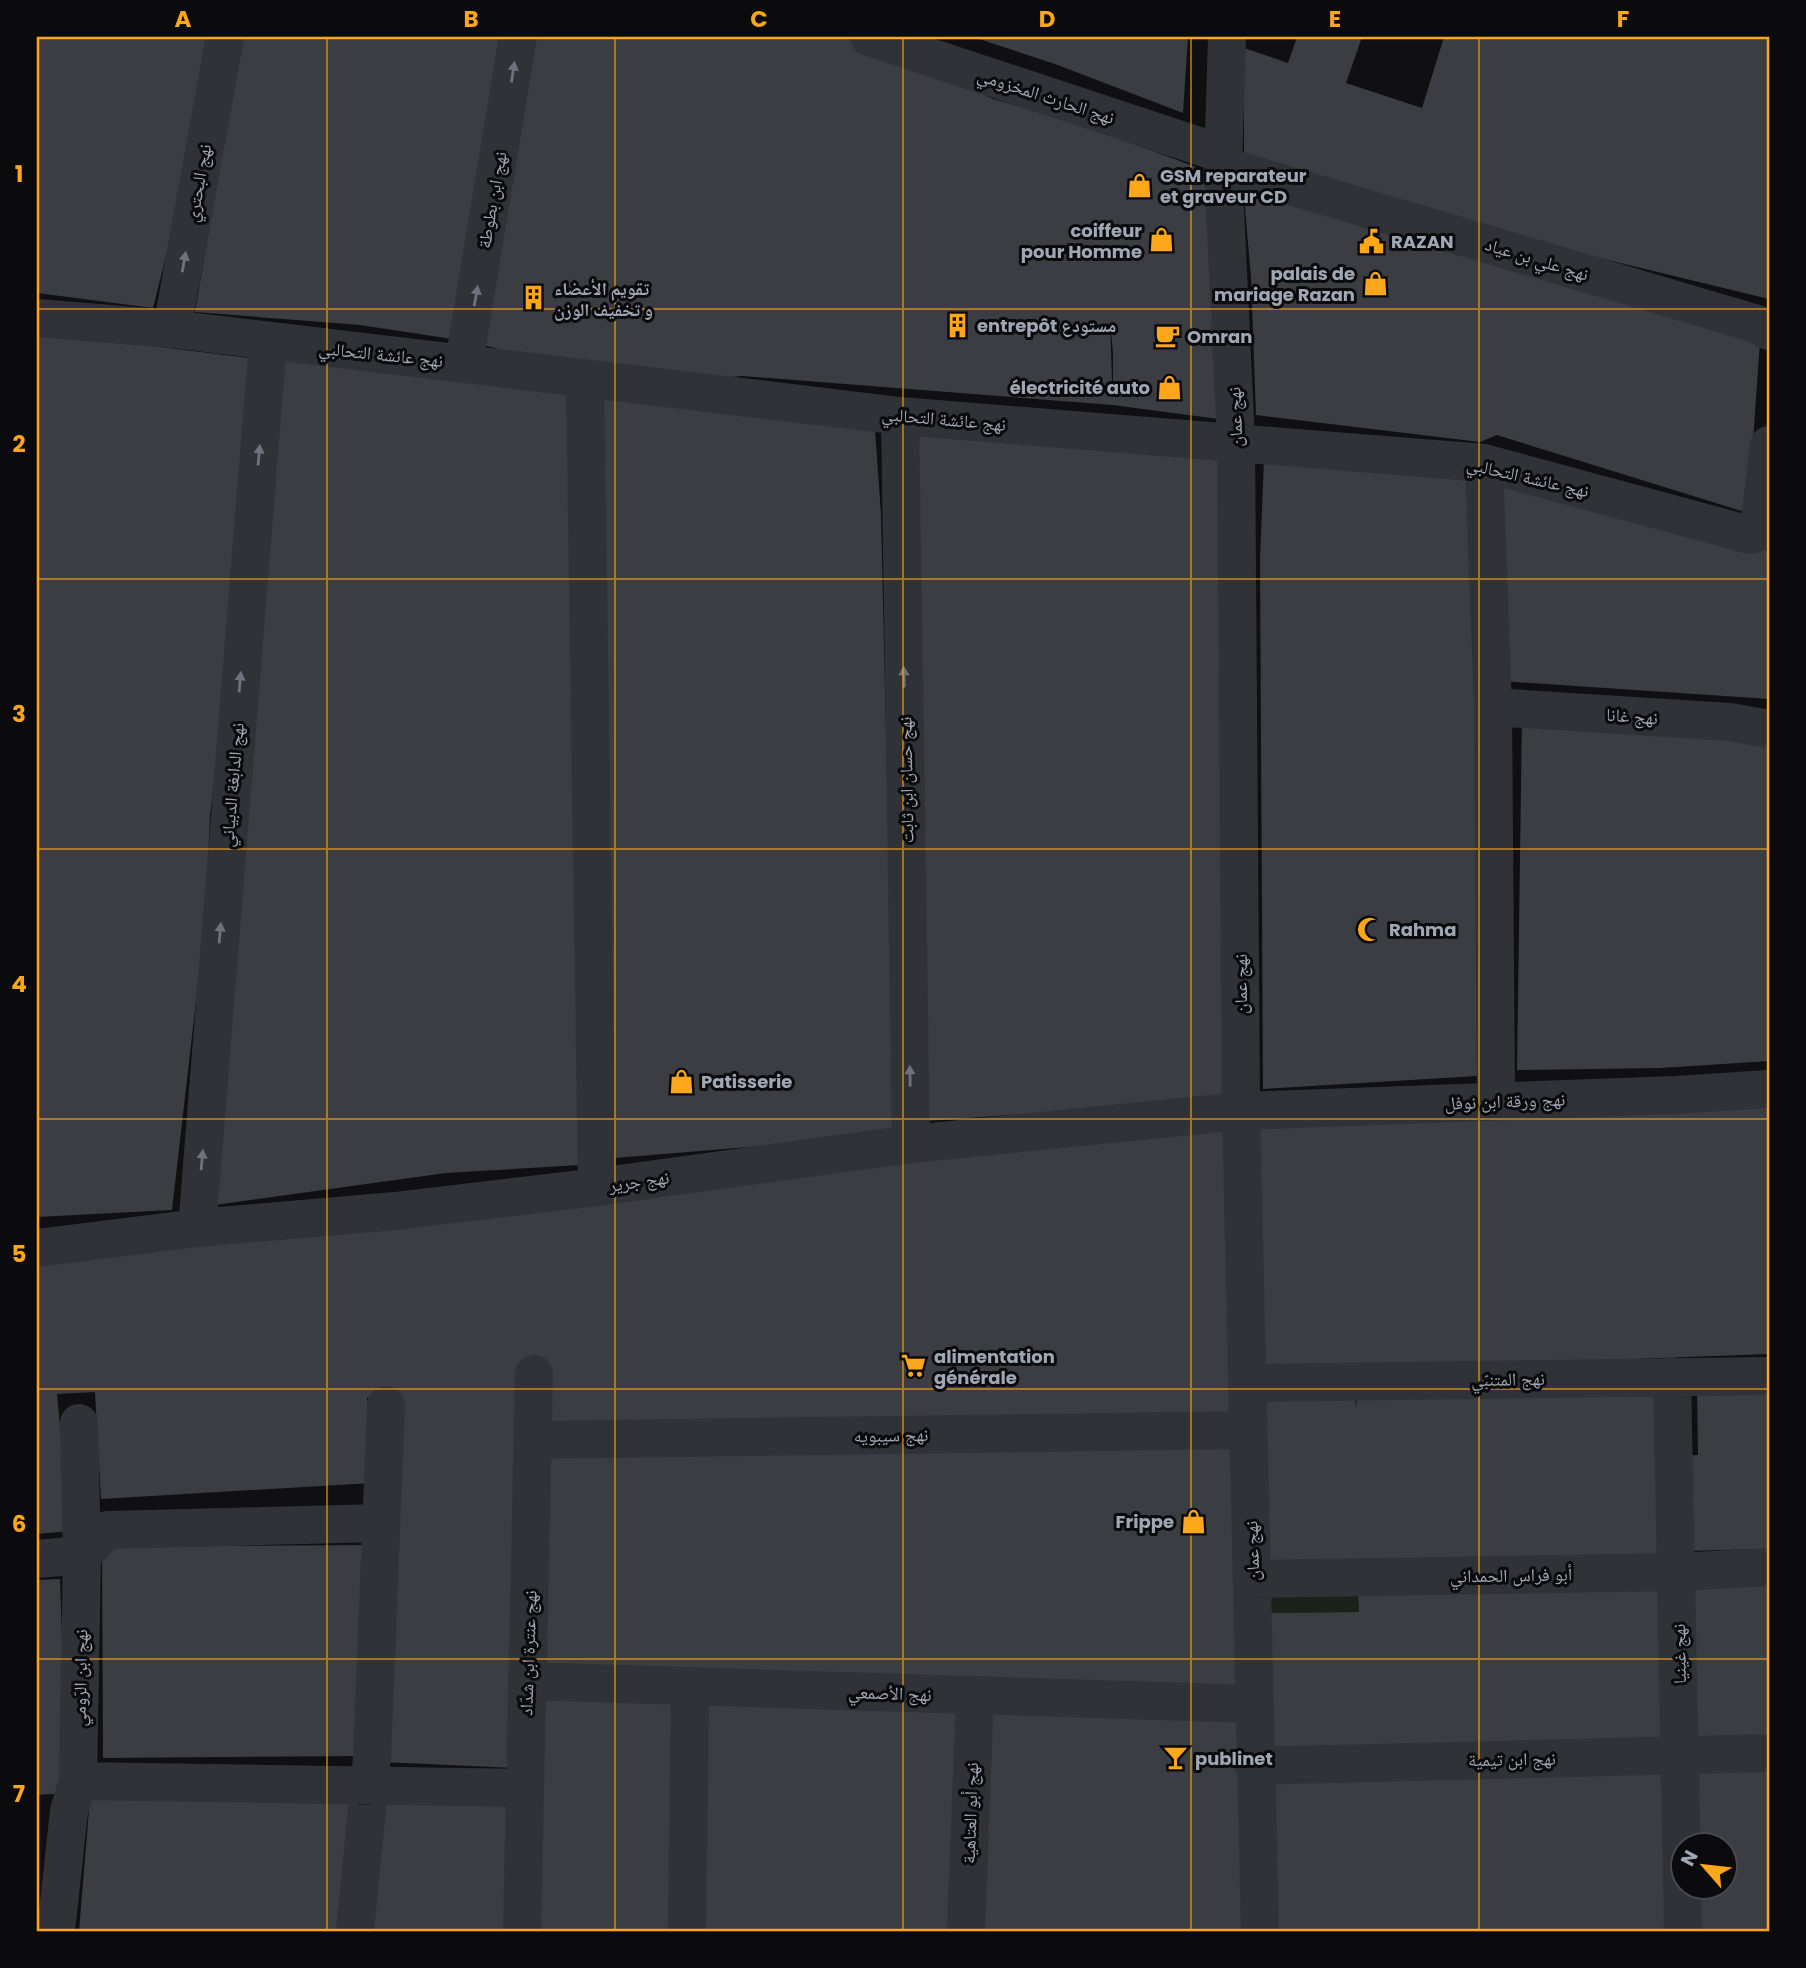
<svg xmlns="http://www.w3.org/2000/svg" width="1806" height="1968" viewBox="0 0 1806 1968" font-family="Poppins,'Noto Naskh Arabic',sans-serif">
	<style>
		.green { fill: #1a221b }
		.building { fill: #3c3d42; fill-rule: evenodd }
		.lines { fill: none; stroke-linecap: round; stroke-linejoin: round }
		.minor { stroke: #313237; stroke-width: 38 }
		.oneway { fill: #6e727c }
		.grid { fill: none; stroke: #ffa71b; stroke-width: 2; stroke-opacity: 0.55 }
		.labels { text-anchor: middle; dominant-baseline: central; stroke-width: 6; stroke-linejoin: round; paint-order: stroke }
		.street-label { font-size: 18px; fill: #a0a7b4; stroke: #0b0b0d }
		.poi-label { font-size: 18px; font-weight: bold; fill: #a0a7b4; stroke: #0b0b0d; text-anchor: start }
		.neatline { fill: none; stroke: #ffa71b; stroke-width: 2.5 }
		.grid-label { font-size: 23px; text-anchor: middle; font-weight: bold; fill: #ffa71b }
	</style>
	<rect width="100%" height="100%" fill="#101012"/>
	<path class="green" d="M 1265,1586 L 1358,1586 L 1359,1612 L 1267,1613 Z"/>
	<path class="building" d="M 37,37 L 211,37 L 187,172 L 153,308 L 37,293 Z
		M 242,37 L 505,37 L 452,339 L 360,325 L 195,312 Z
		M 537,37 L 842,37 L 925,67 L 993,99 L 1069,120 L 1215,174 L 1226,420 L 1113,405 L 742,376 L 681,381 L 571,369 L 480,344 ZM 1110,321 L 1113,353 L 1113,381 L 1112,381 Z
		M 973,37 L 1188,37 L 1183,113 L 1055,64 Z
		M 1297,37 L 1362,37 L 1346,83 L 1422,108 L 1444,37 L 1769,37 L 1769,299 L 1513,237 L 1244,161 L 1244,48 L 1288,63 Z
		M 1243,186 L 1760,341 L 1748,513 L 1497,435 L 1480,442 L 1256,415 L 1251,277 Z
		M 37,332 L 250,358 L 221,730 L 210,815 L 205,923 L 172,1210 L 37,1217 Z
		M 281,354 L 574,385 L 580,1165 L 446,1173 L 215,1205 Z
		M 597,385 L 874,416 L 881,514 L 895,1135 L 615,1158 Z
		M 918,423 L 1220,443 L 1226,1100 L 926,1121 Z
		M 1264,459 L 1476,467 L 1477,1076 L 1263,1089 L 1260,560 Z
		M 1498,482 L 1769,551 L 1769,699 L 1500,681 Z
		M 1522,716 L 1769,730 L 1769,1061 L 1661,1068 L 1517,1070 Z
		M 1769,1096 L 1769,1354 L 1252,1373 L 1251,1118 Z
		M 1237,1121 L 1239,1423 L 538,1433 L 516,1768 L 381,1762 L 395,1396 L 367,1398 L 372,1483 L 101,1499 L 95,1392 L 57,1394 L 70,1531 L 37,1534 L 37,1258 Z
		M 1769,1386 L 1769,1549 L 1681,1551 L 1680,1456 L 1698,1455 L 1697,1388 Z
		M 1355,1388 L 1356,1409 L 1357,1397 L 1658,1390 L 1661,1556 L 1260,1572 L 1252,1389 Z
		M 1242,1433 L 1248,1698 L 533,1673 L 537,1446 Z
		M 368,1545 L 369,1756 L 103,1758 L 102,1547 Z
		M 1769,1577 L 1769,1741 L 1695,1745 L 1689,1579 Z
		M 60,1579 L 67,1793 L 37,1795 L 37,1580 Z
		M 1665,1586 L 1668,1741 L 1269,1749 L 1267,1613 L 1359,1612 L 1358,1592 Z
		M 538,1693 L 679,1695 L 674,1931 L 533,1931 Z
		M 700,1697 L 965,1704 L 956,1931 L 694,1931 Z
		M 981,1709 L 1244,1711 L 1252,1931 L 976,1931 Z
		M 1769,1764 L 1769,1929 L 1698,1931 L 1697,1888 L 1726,1888 L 1726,1845 L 1696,1845 L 1694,1766 Z
		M 1667,1765 L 1673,1931 L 1268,1931 L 1262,1774 Z
		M 91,1786 L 358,1801 L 349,1931 L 79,1931 Z
		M 373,1795 L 514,1803 L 506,1931 L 365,1931 Z"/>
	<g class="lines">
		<path class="minor" d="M 869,37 L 1223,154
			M 1227,37 L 1223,166 L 1236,441 L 1241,1111 L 1260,1931
			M 1223,166 L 1757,324 L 1769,331
			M 37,318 L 172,329 L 900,416 L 1484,463 L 1750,535 L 1755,534 L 1759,528 L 1769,445
			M 172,329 L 225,37
			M 464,363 L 518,37
			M 585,380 L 597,1187
			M 900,416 L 911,1144
			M 1484,463 L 1493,707 L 1496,1100
			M 1493,707 L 1730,722 L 1769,729
			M 197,1228 L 268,342
			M 37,1248 L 197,1228 L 395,1211 L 597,1187 L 911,1144 L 1241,1111 L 1676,1095 L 1769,1089
			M 1672,1376 L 1683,1931
			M 1248,1383 L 1769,1376
			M 535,1440 L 1247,1430
			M 37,1559 L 82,1555 L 107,1530 L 380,1523
			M 1253,1579 L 1677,1572 L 1769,1567
			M 527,1681 L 1253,1704
			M 1254,1766 L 1769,1753
			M 78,1781 L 524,1788
			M 56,1931 L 69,1811 L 78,1781 L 82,1555 L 79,1423
			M 355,1931 L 372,1758 L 386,1405
			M 522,1931 L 534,1374
			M 687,1931 L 690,1686
			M 966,1931 L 975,1695"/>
	</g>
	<defs><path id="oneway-solid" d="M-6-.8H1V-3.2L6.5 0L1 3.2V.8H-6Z" transform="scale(1.75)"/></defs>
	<g class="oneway">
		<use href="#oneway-solid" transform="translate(513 72) rotate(-81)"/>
		<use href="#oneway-solid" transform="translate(184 262) rotate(-80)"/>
		<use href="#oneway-solid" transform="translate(476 296) rotate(-80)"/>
		<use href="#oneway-solid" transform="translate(259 455) rotate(-85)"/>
		<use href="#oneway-solid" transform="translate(904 677) rotate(-91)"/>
		<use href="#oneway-solid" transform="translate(240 682) rotate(-85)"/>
		<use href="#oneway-solid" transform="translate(220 933) rotate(-85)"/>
		<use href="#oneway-solid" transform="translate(910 1076) rotate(-91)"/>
		<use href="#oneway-solid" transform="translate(202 1160) rotate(-85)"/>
	</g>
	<path class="grid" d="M 327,37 L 327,1931M 615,37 L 615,1931M 903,37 L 903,1931M 1191,37 L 1191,1931M 1479,37 L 1479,1931M 37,309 L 1769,309M 37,579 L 1769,579M 37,849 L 1769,849M 37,1119 L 1769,1119M 37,1389 L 1769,1389M 37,1659 L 1769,1659"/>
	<defs>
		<symbol id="shop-bare" viewBox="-9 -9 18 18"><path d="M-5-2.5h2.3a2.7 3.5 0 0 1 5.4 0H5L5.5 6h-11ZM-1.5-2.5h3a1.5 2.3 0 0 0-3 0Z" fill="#ffa71b" stroke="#0b0b0d" stroke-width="2.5" paint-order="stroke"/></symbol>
		<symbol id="civic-bare" viewBox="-9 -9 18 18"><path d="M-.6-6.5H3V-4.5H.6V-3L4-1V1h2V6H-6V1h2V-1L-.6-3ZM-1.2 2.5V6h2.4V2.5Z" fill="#ffa71b" stroke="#0b0b0d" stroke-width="2.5" paint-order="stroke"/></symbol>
		<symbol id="building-bare" viewBox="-9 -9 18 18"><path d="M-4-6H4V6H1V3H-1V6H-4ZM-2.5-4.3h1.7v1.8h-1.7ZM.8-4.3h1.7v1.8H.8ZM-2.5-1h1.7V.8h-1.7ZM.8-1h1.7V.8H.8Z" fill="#ffa71b" stroke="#0b0b0d" stroke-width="2.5" paint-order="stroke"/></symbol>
		<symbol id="cafe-bare" viewBox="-9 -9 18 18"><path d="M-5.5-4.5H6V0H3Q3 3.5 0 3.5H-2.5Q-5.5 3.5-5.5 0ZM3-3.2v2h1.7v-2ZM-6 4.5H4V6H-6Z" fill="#ffa71b" stroke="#0b0b0d" stroke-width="2.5" paint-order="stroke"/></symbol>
		<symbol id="mosque-bare" viewBox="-9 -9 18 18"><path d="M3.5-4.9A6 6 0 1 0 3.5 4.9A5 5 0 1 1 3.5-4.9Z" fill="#ffa71b" stroke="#0b0b0d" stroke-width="2.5" paint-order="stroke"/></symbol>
		<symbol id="supermarket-bare" viewBox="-9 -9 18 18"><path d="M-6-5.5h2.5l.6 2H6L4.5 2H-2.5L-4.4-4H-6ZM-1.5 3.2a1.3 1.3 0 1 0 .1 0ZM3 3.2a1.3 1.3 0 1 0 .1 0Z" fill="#ffa71b" stroke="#0b0b0d" stroke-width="2.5" paint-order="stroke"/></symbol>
		<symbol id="bar-bare" viewBox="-9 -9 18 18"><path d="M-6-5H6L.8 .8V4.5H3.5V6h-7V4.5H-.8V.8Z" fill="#ffa71b" stroke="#0b0b0d" stroke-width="2.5" paint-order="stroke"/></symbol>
	</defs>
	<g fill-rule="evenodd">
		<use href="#shop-bare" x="1122" y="168" width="35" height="35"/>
		<use href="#shop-bare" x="1144" y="222" width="35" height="35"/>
		<use href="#civic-bare" x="1354" y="224" width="35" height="35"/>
		<use href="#shop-bare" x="1358" y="266" width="35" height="35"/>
		<use href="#building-bare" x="516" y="280" width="35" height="35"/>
		<use href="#building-bare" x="940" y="308" width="35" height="35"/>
		<use href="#cafe-bare" x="1150" y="318" width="35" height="35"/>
		<use href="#shop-bare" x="1152" y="370" width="35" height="35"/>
		<use href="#mosque-bare" x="1352" y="912" width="35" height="35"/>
		<use href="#shop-bare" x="664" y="1064" width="35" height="35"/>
		<use href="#supermarket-bare" x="896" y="1348" width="35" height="35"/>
		<use href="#shop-bare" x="1176" y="1504" width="35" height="35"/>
		<use href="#bar-bare" x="1158" y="1740" width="35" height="35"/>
	</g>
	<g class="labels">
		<g class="street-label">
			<text transform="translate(1046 96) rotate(18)">نهج الحارث المخزومي</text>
			<text transform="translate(198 183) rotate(-80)">نهج البحتري</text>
			<text transform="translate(492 200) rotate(-80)">نهج ابن بطوطة</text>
			<text transform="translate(1537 259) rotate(17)">نهج علي بن عياد</text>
			<text transform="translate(381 354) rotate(6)">نهج عائشة التحالبي</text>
			<text transform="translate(1235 417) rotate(-92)">نهج عمان</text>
			<text transform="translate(944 419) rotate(5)">نهج عائشة التحالبي</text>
			<text transform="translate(1528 477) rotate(13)">نهج عائشة التحالبي</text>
			<text transform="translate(1632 716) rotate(4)">نهج غانا</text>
			<text transform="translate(906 780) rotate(-91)">نهج حسان ابن ثابت</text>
			<text transform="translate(232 785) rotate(-85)">نهج الدابغة الدبياني</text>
			<text transform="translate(1240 984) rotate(-90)">نهج عمان</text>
			<text transform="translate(1505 1101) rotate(-2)">نهج ورقة ابن نوفل</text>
			<text transform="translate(639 1181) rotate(-8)">نهج جرير</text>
			<text transform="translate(1508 1379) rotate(-1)">نهج المتنبّي</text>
			<text transform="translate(891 1435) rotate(-1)">نهج سيبويه</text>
			<text transform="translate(1252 1551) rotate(-92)">نهج عمان</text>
			<text transform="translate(1511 1575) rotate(-1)">أبو فراس الحمداني</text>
			<text transform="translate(528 1653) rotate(-88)">نهج عنترة ابن شدّاد</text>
			<text transform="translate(1679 1654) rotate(-91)">نهج غينيا</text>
			<text transform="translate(80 1678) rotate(-89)">نهج ابن الرّومي</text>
			<text transform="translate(890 1693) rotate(2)">نهج الأصمعي</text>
			<text transform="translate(1512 1759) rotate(-1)">نهج ابن تيمية</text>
			<text transform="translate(970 1813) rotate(-88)">نهج أبو العتاهية</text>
		</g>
		<g class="poi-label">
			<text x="1160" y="175">GSM reparateur<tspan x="1160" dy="21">et graveur CD</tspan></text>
			<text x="1142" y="230" text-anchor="end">coiffeur<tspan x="1142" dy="21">pour Homme</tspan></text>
			<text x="1391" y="241">RAZAN</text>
			<text x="1355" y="273" text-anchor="end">palais de<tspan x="1355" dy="21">mariage Razan</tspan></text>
			<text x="554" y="288">تقويم الأعضاء<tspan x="554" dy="21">و تخفيف الوزن</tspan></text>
			<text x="977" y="325">entrepôt مستودع</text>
			<text x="1187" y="336">Omran</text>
			<text x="1150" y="387" text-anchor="end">électricité auto</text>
			<text x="1389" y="929">Rahma</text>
			<text x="701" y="1081">Patisserie</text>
			<text x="934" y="1356">alimentation<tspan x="934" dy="21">générale</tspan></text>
			<text x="1174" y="1521" text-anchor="end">Frippe</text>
			<text x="1195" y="1758">publinet</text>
		</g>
	</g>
	<rect width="1806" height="1968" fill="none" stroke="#0b0b0d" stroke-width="77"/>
	<g transform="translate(1704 1866) rotate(298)"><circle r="33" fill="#0b0b0d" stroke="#474950" stroke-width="2"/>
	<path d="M0-5L12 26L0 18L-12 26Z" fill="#ffa71b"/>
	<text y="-10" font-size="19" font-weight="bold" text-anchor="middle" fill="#a0a7b4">N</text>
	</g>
	<rect x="38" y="38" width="1730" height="1892" class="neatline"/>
	<g class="grid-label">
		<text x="183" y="27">A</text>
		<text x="471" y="27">B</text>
		<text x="759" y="27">C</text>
		<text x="1047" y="27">D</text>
		<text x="1335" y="27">E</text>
		<text x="1623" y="27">F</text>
		<text x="19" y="182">1</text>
		<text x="19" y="452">2</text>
		<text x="19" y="722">3</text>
		<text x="19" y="992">4</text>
		<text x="19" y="1262">5</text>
		<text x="19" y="1532">6</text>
		<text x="19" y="1802">7</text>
	</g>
</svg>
